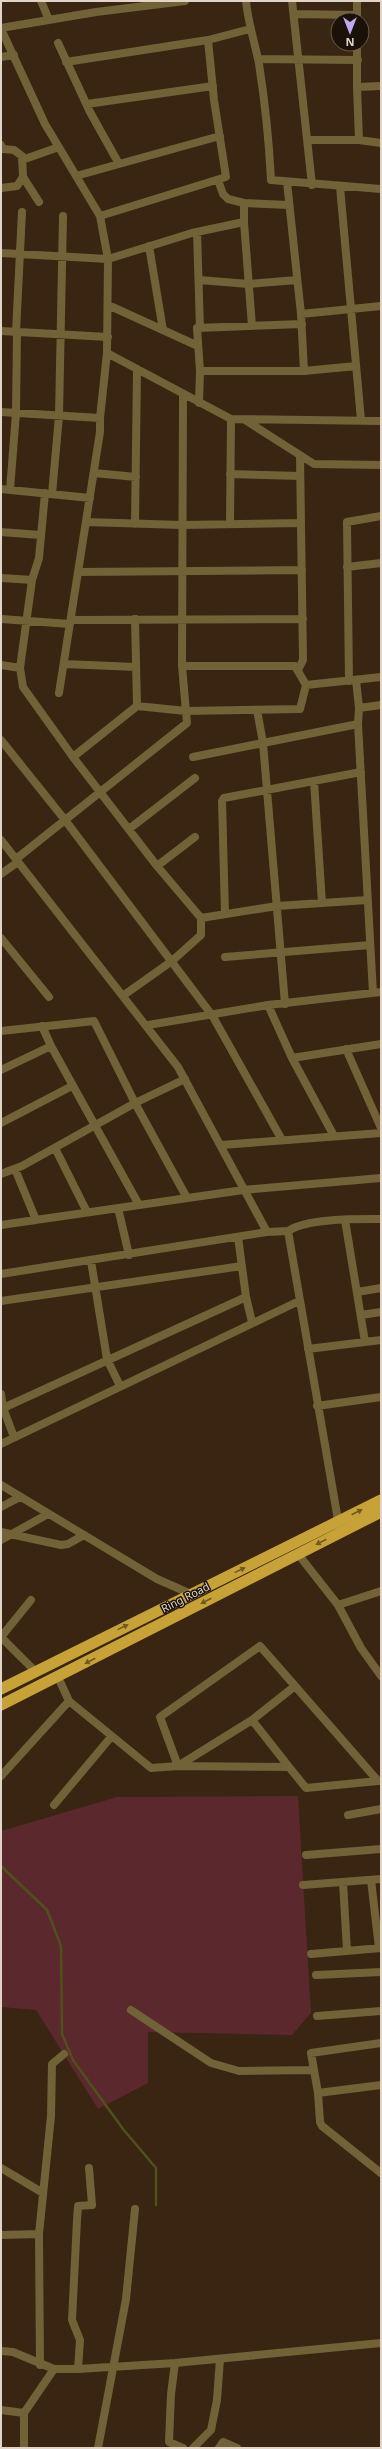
<svg xmlns="http://www.w3.org/2000/svg" width="382" height="2449" viewBox="0 0 382 2449" font-family="'Noto Sans',sans-serif">
	<style>
		.green { fill: #5b282e }
		.lines { fill: none; stroke-linecap: round; stroke-linejoin: round }
		.stream { stroke: #4e521a; stroke-width: 2.5 }
		.minor { stroke: #716238; stroke-width: 8 }
		.trunk { stroke: #c7a238; stroke-width: 11 }
		.oneway { fill: #705a20 }
		.labels { text-anchor: middle; dominant-baseline: central; stroke-width: 3; stroke-linejoin: round; paint-order: stroke }
		.street-label { font-size: 11px; fill: #e1d4c8; stroke: #1a1108 }
	</style>
	<rect width="100%" height="100%" fill="#392511"/>
	<path class="green" d="M 298,1796 L 311,2013 L 292,2035 L 148,2032 L 148,2083 L 98,2109 L 36,2010 L 1,2007 L 1,1831 L 117,1797 Z"/>
	<g class="lines">
		<path class="stream" d="M 1,1866 L 47,1910 L 61,1946 L 62,2034 L 73,2060 L 123,2129 L 156,2168 L 156,2205"/>
		<path class="minor" d="M 41,1 L 49,20
			M 246,1 C 248,23 255,43 259,64 C 265,102 269,141 271,180 L 381,189
			M 292,1 L 312,185
			M 357,1 L 357,19
			M 294,14 L 357,15
			M 1,28 L 96,12 L 185,1
			M 1,29 L 45,124 L 100,216 L 108,259 L 107,353 L 100,418 L 100,432 L 59,693
			M 58,43 L 90,112 L 119,164 L 76,176
			M 357,44 L 357,87 L 381,86
			M 1,57 L 14,55
			M 258,59 L 358,60
			M 66,62 L 208,40
			M 87,104 L 213,86
			M 308,140 L 359,140 L 357,87
			M 359,140 L 381,143
			M 1,145 L 3,149 L 14,150 L 22,156 L 23,177 L 17,186 L 1,188
			M 22,160 L 59,147
			M 119,164 L 220,136
			M 23,177 L 39,202
			M 218,180 L 223,194 L 228,199 L 244,203 L 289,205
			M 340,187 L 361,420
			M 100,216 L 226,177 L 214,100 L 208,40 L 250,29
			M 244,222 L 244,203
			M 197,232 L 200,328
			M 149,246 L 163,330
			M 1,253 L 108,259 L 192,233 L 244,222 L 252,326
			M 199,280 L 249,284 L 297,280
			M 108,305 L 198,346
			M 301,314 L 381,306
			M 1,331 L 108,337
			M 16,332 L 22,212
			M 107,353 L 231,419 L 381,421
			M 200,371 L 304,371 L 301,314 L 287,182
			M 304,371 L 356,366
			M 199,403 L 200,371 L 197,328 L 302,324
			M 1,412 L 100,418
			M 245,420 L 314,464 L 381,465
			M 94,473 L 136,477
			M 230,474 L 300,476
			M 1,489 L 90,498
			M 10,490 L 16,413 L 17,332
			M 45,493 L 39,558 L 32,580 L 20,668 L 23,687 L 73,757 L 157,866
			M 52,494 L 59,416 L 63,216
			M 86,522 L 182,525 L 301,523
			M 230,523 L 231,419
			M 135,524 L 137,369
			M 1,532 L 40,535
			M 347,567 L 381,563
			M 78,572 L 302,570
			M 1,578 L 32,580
			M 1,619 L 70,624
			M 135,619 L 137,706 L 186,711 L 300,709 L 306,685
			M 71,620 L 303,619
			M 64,664 L 136,667
			M 1,665 L 20,668
			M 182,666 L 295,666 L 306,685 L 381,677
			M 298,670 L 303,660 L 300,457
			M 356,680 L 359,708
			M 349,681 L 347,522 L 381,516
			M 358,724 L 359,708 L 381,705
			M 1,740 L 65,820 L 211,1014
			M 73,757 L 137,706
			M 193,757 L 263,743 L 257,710
			M 314,781 L 322,903
			M 129,829 L 195,778
			M 195,837 L 157,866 L 201,918
			M 1,840 L 178,1067 L 267,1232 L 288,1231
			M 16,859 L 187,723 L 182,666 L 183,395
			M 1,874 L 18,862
			M 225,914 L 222,801 L 224,798 L 361,772
			M 1,938 L 49,997
			M 225,957 L 370,945
			M 124,995 L 172,961 L 201,935 L 201,918 L 277,906 L 367,900
			M 285,1004 L 263,743 L 358,724 L 373,993
			M 268,1005 L 381,992
			M 212,1015 L 282,1140
			M 148,1025 L 268,1005 L 292,1058
			M 42,1026 L 51,1046
			M 1,1031 L 94,1021 L 135,1103 L 187,1198
			M 346,1049 L 381,1128
			M 1,1070 L 51,1046 L 139,1205
			M 1,1123 L 72,1086
			M 334,1136 L 292,1058 L 381,1044
			M 221,1145 L 381,1133
			M 55,1148 L 87,1212
			M 15,1169 L 36,1220
			M 1,1174 L 22,1166 L 135,1103 L 185,1079
			M 118,1208 L 129,1255
			M 345,1220 L 365,1342
			M 1,1225 L 243,1190 L 381,1178
			M 91,1261 L 107,1359 L 120,1386
			M 1,1274 L 267,1232
			M 357,1292 L 381,1288
			M 246,1297 L 252,1322
			M 1,1301 L 242,1266
			M 361,1315 L 381,1312
			M 308,1349 L 381,1340
			M 1,1394 L 3,1408 L 14,1437
			M 317,1406 L 381,1397
			M 1,1409 L 246,1297 L 238,1237
			M 1,1444 L 299,1301
			M 1,1485 L 157,1579 L 191,1594
			M 1,1507 L 20,1497
			M 339,1526 L 288,1231 C 307,1218 357,1219 381,1219
			M 1,1532 L 61,1545 L 68,1544 L 84,1535
			M 1,1540 L 48,1514
			M 298,1554 L 338,1605 L 361,1648 L 381,1676
			M 338,1605 L 381,1591
			M 1,1637 L 35,1671
			M 1,1637 L 31,1600
			M 295,1686 L 260,1646 L 160,1717 L 178,1766 L 289,1767 L 306,1788 L 378,1781
			M 69,1701 L 151,1768 L 178,1766 L 252,1720 L 295,1686 L 378,1781 L 380,1781
			M 252,1720 L 289,1767
			M 1,1776 L 69,1701 L 58,1677
			M 54,1805 L 111,1737
			M 348,1815 L 381,1809
			M 306,1855 L 381,1849
			M 371,1880 L 379,1948
			M 343,1882 L 347,1951
			M 303,1885 L 381,1879
			M 311,1954 L 381,1948
			M 316,1975 L 381,1972
			M 131,2010 L 211,2063 L 239,2071 L 314,2070
			M 317,2016 L 381,2011
			M 381,2043 L 311,2053 L 318,2093 L 381,2085
			M 318,2093 L 320,2122 L 322,2126 L 381,2173
			M 1,2168 L 43,2193
			M 39,2234 L 51,2116 L 52,2064 L 64,2054
			M 1,2235 L 39,2234 L 40,2365
			M 1,2351 L 13,2352 L 54,2369 L 78,2369 L 175,2363 L 381,2343
			M 175,2363 L 171,2394 L 169,2442 L 183,2448
			M 78,2369 L 80,2340 L 72,2320 L 77,2220 L 78,2206 L 92,2205 L 89,2168
			M 1,2410 L 24,2413 L 24,2448
			M 24,2413 L 54,2369
			M 98,2448 L 126,2299 L 135,2209
			M 193,2448 L 211,2430 L 217,2400 L 220,2359
			M 219,2448 L 223,2442 L 237,2448"/>
		<path class="trunk" d="M 1,1689 L 381,1500
			M 1,1705 L 381,1512"/>
	</g>
	<defs><path id="oneway-solid" d="M-6-.8H1V-3.2L6.5 0L1 3.2V.8H-6Z"/></defs>
	<g class="oneway">
		<use href="#oneway-solid" transform="translate(357 1512) rotate(-27)"/>
		<use href="#oneway-solid" transform="translate(321 1542) rotate(153)"/>
		<use href="#oneway-solid" transform="translate(240 1570) rotate(-26)"/>
		<use href="#oneway-solid" transform="translate(206 1601) rotate(153)"/>
		<use href="#oneway-solid" transform="translate(123 1627) rotate(-26)"/>
		<use href="#oneway-solid" transform="translate(90 1661) rotate(153)"/>
	</g>
	<g class="labels">
		<g class="street-label">
			<text transform="translate(185 1597) rotate(-27)">Ring Road</text>
		</g>
	</g>
	<rect width="382" height="2449" fill="none" stroke="#e1d4c8" stroke-width="4"/>
	<g transform="translate(350 32) rotate(180)"><circle r="19" fill="#1a1108" stroke="#6a5f55"/>
	<path d="M0-3L7 15L0 10L-7 15Z" fill="#c3a7f2"/>
	<text y="-6" font-size="11" font-weight="bold" text-anchor="middle" fill="#e1d4c8">N</text>
	</g>
</svg>
